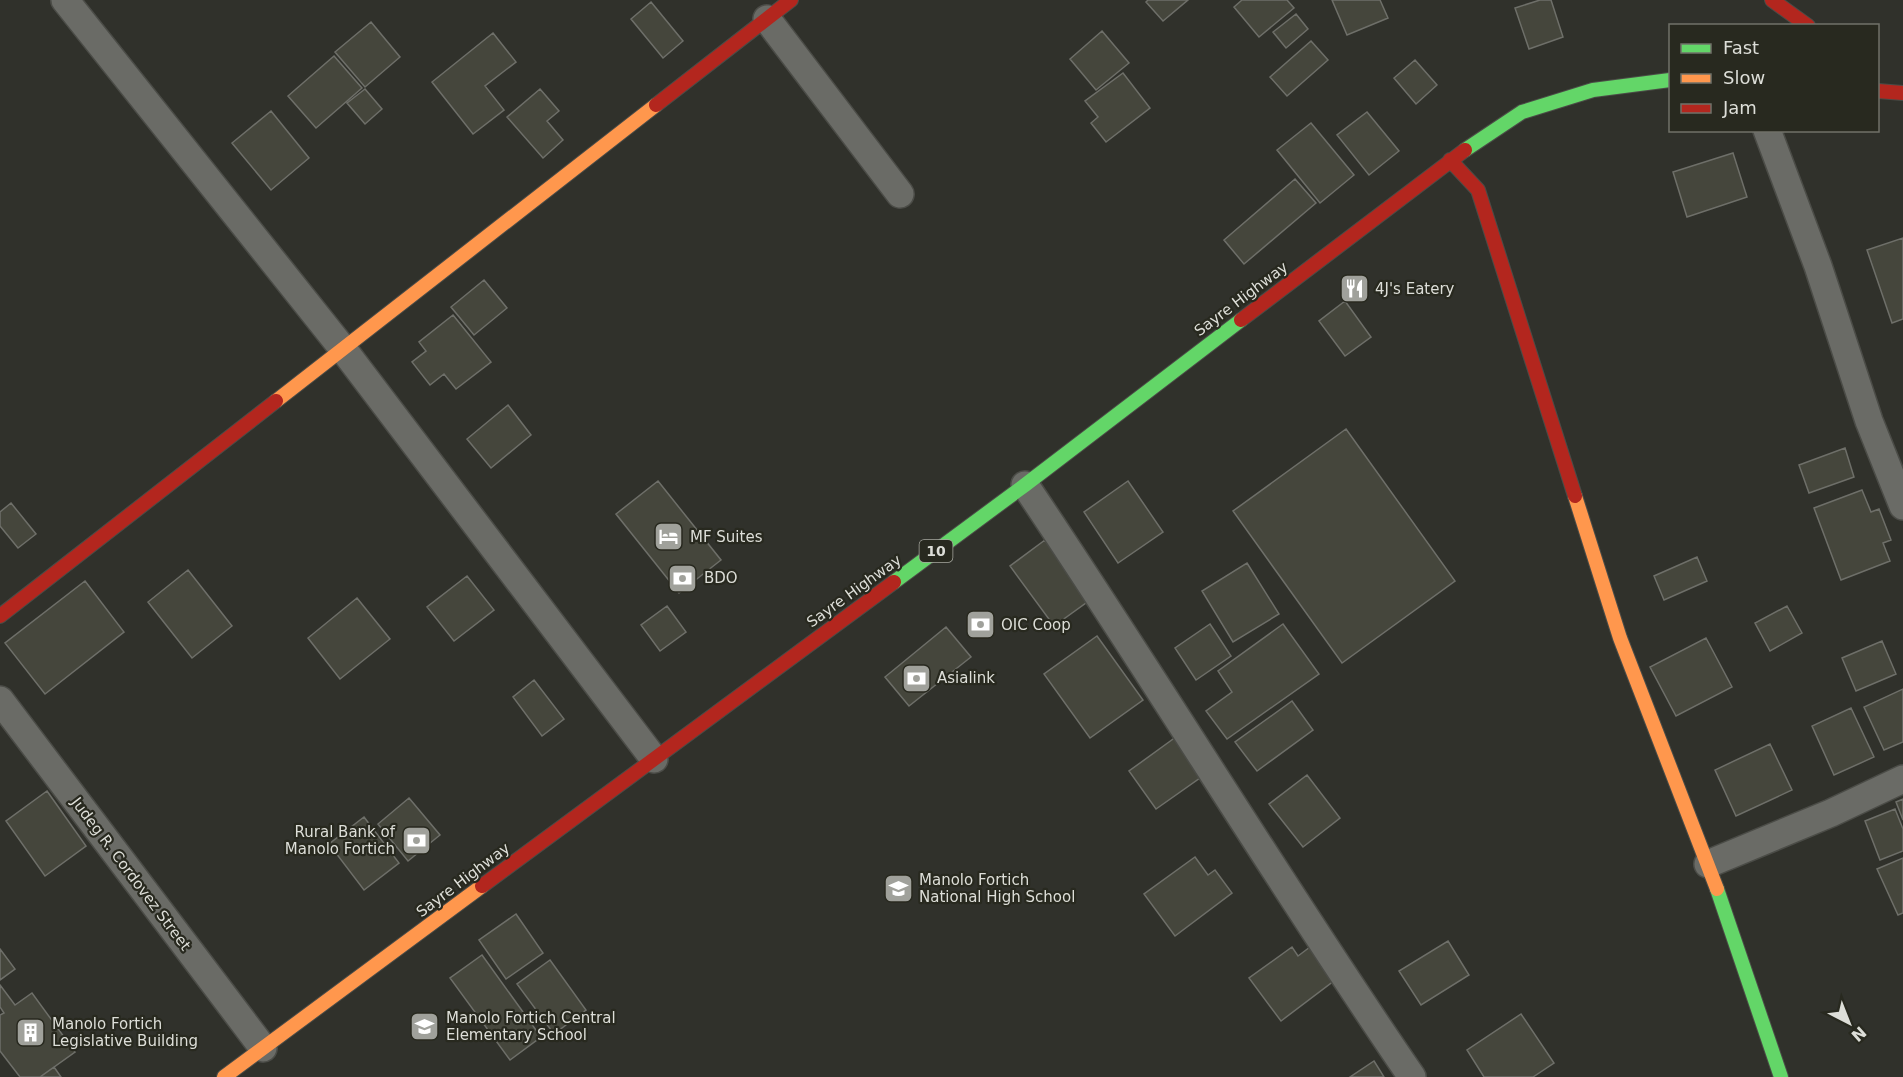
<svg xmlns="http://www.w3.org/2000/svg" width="1903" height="1077" viewBox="0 0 1903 1077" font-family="'DejaVu Sans',sans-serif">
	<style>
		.building { fill: #45463c; stroke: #6e6f69; stroke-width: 1.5 }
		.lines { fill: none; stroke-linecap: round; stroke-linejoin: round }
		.street-casing { stroke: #4b4c47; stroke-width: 30 }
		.fast-casing { stroke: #4b4c47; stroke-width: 16 }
		.slow-casing { stroke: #4b4c47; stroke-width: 16 }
		.jam-casing { stroke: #4b4c47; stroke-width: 16 }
		.street { stroke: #6a6b66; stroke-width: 27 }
		.fast { stroke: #63d668; stroke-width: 14 }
		.slow { stroke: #ff974d; stroke-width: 14 }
		.jam { stroke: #b3261e; stroke-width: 14 }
		.labels { text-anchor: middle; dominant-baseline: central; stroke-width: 4.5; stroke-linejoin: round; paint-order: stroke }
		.shield { fill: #28291f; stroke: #a7a8a0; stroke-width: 1.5 }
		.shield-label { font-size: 14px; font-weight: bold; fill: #ddded8 }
		.poi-label { font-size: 15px; fill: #ddded8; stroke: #28291f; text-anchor: start }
		.street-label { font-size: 15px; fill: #ddded8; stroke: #28291f }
	</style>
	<rect width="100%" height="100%" fill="#30312b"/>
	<path class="building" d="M 1148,0 L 1188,0 L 1163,21 L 1146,2 Z
		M 1242,0 L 1287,0 L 1294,8 L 1259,37 L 1234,7 Z
		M 1332,0 L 1380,0 L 1388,18 L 1347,35 Z
		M 1540,0 L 1551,0 L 1563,37 L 1529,49 L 1515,8 Z
		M 651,2 L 683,41 L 663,58 L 631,19 Z
		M 1296,14 L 1308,29 L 1286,48 L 1273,32 Z
		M 371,22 L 400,57 L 365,87 L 335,52 Z
		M 1102,31 L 1129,63 L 1096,90 L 1070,59 Z
		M 493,33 L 516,62 L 485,86 L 504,110 L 473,134 L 432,82 Z
		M 1311,41 L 1328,60 L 1287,96 L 1270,77 Z
		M 334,56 L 362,88 L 316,128 L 288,96 Z
		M 1415,60 L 1437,85 L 1416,104 L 1394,78 Z
		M 1123,73 L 1150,108 L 1106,142 L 1091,123 L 1098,117 L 1085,101 Z
		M 365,89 L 382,109 L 365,124 L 347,103 Z
		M 540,89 L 559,111 L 547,121 L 563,140 L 543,158 L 507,117 Z
		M 271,111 L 309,158 L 271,190 L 232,143 Z
		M 1367,112 L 1399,151 L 1369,175 L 1337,135 Z
		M 1311,123 L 1354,175 L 1320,203 L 1277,150 Z
		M 1733,153 L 1747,197 L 1687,217 L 1673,172 Z
		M 1295,179 L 1316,203 L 1244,264 L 1224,240 Z
		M 1903,238 L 1903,319 L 1892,323 L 1867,250 Z
		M 484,280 L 507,308 L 474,335 L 451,307 Z
		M 1345,301 L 1371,337 L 1345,356 L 1319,321 Z
		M 453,315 L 491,362 L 456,389 L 444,374 L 430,385 L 412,362 L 426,351 L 419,342 Z
		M 508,405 L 531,435 L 491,468 L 467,439 Z
		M 1346,429 L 1455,581 L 1342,663 L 1233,511 Z
		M 1845,448 L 1854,477 L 1809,493 L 1799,465 Z
		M 658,481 L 721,560 L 679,593 L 616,514 Z
		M 1128,481 L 1163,532 L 1118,563 L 1084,512 Z
		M 1862,490 L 1871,512 L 1879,509 L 1891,540 L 1883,543 L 1890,561 L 1841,580 L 1814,508 Z
		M 11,503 L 36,534 L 18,548 L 0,526 L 0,512 Z
		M 1045,540 L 1090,600 L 1054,626 L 1010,566 Z
		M 1697,557 L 1707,581 L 1664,600 L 1654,576 Z
		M 1247,563 L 1279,614 L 1233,642 L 1202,591 Z
		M 188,570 L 232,626 L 192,658 L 148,602 Z
		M 467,576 L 494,610 L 454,641 L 427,607 Z
		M 85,581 L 124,632 L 45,694 L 5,643 Z
		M 357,598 L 390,639 L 340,679 L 308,638 Z
		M 667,606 L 686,632 L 660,651 L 641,625 Z
		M 1787,606 L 1802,633 L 1770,651 L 1755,623 Z
		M 1210,624 L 1231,656 L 1196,680 L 1175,648 Z
		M 1283,624 L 1319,674 L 1227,739 L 1206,711 L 1232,692 L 1218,671 Z
		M 946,627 L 971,657 L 909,706 L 885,677 Z
		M 1097,636 L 1143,700 L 1090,738 L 1044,674 Z
		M 1706,638 L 1732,687 L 1676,716 L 1650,667 Z
		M 1882,641 L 1896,674 L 1856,691 L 1842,658 Z
		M 534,680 L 564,719 L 542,736 L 513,697 Z
		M 1903,689 L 1903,742 L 1884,750 L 1864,707 Z
		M 1292,701 L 1313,730 L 1257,771 L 1235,742 Z
		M 1851,708 L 1874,757 L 1834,775 L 1812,726 Z
		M 1180,734 L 1207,773 L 1156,809 L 1129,771 Z
		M 1770,744 L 1792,790 L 1736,816 L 1715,770 Z
		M 1307,775 L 1340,818 L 1303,847 L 1269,804 Z
		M 47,791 L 86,846 L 45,876 L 6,821 Z
		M 409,798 L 440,835 L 408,861 L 378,824 Z
		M 1903,799 L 1903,820 L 1896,802 Z
		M 1895,809 L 1903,829 L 1903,851 L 1880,860 L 1865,821 Z
		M 364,817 L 399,863 L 364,890 L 329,844 Z
		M 1195,857 L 1208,875 L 1215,870 L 1232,893 L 1175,936 L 1144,894 Z
		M 1903,858 L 1903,913 L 1898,915 L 1877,869 Z
		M 516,914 L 543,953 L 506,979 L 479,940 Z
		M 1448,941 L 1469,975 L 1421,1005 L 1399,971 Z
		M 1314,944 L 1339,977 L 1281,1021 L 1249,978 L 1292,947 L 1298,956 Z
		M 0,949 L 15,969 L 0,980 Z
		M 482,955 L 541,1037 L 510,1060 L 450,978 Z
		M 550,960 L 586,1010 L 554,1034 L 517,984 Z
		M 0,985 L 15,1005 L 32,993 L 75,1052 L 40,1077 L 20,1077 L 0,1051 L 0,1015 L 4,1013 L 0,1007 Z
		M 1521,1014 L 1554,1063 L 1533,1077 L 1484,1077 L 1467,1050 Z
		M 1374,1061 L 1384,1077 L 1350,1077 Z
		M 54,1067 L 61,1077 L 40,1077 Z"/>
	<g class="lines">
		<defs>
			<path id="street" d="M 65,0 L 343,349 L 654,759
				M 767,19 L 900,194
				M 1767,130 L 1818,266 L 1869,421 L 1903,506
				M 1025,485 C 1157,681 1279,883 1412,1077
				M 0,700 L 263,1048
				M 1708,864 L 1831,813 L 1903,779"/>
			<path id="fast" d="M 1465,150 L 1522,112 L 1593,90 L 1670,80
				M 894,582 L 1025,485 L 1241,320
				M 1717,889 L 1781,1077"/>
			<path id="slow" d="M 276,401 L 656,105
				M 1575,496 L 1620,638 L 1717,889
				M 224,1077 L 482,886"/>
			<path id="jam" d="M 1772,0 L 1808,26
				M 1878,91 L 1903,93
				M 656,105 L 791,0
				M 1450,160 L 1478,190 L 1575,496
				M 1241,320 L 1465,150
				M 0,616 L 276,401
				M 482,886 L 894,582"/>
		</defs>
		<use href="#street" class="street-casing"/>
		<use href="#fast" class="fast-casing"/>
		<use href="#slow" class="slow-casing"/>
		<use href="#jam" class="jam-casing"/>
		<use href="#street" class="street"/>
		<use href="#fast" class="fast"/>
		<use href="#slow" class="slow"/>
		<use href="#jam" class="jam"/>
	</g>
	<defs>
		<symbol id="restaurant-square" viewBox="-11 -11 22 22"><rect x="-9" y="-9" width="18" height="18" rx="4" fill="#a0a19b" stroke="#28291f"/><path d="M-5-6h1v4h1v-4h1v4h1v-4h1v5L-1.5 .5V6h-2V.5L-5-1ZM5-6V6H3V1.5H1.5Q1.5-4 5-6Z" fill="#fff"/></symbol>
		<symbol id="hotel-square" viewBox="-11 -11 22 22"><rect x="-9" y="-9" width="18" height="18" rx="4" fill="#a0a19b" stroke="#28291f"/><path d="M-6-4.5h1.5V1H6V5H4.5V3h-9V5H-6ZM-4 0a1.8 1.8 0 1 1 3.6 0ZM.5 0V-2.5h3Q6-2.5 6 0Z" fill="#fff"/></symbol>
		<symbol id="bank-square" viewBox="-11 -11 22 22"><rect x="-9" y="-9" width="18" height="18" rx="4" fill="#a0a19b" stroke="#28291f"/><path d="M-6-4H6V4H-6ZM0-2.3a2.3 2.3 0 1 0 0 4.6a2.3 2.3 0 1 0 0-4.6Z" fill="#fff"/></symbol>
		<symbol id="school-square" viewBox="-11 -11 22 22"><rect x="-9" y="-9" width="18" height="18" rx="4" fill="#a0a19b" stroke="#28291f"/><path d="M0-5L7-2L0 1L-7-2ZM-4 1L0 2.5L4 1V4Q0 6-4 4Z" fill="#fff"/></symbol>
		<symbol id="building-square" viewBox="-11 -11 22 22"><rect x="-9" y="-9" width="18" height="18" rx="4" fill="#a0a19b" stroke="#28291f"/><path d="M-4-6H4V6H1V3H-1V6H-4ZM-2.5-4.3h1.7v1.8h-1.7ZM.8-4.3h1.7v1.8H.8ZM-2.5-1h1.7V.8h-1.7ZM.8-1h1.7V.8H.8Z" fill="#fff"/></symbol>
	</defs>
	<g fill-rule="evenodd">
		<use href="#restaurant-square" x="1338" y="272" width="33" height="33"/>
		<use href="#hotel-square" x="652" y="520" width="33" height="33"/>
		<use href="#bank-square" x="666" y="562" width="33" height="33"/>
		<use href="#bank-square" x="964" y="608" width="33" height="33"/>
		<use href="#bank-square" x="900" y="662" width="33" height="33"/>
		<use href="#bank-square" x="400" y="824" width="33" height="33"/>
		<use href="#school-square" x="882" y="872" width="33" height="33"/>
		<use href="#school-square" x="408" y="1010" width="33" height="33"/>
		<use href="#building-square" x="14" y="1016" width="33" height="33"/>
	</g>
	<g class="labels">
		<rect class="shield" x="919.5" y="540" width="33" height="22" rx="4.5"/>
		<g class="shield-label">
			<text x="936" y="551">10</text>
		</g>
		<g class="poi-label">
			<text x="1375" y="289">4J's Eatery</text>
			<text x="690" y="537">MF Suites</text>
			<text x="704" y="578">BDO</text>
			<text x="1001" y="625">OIC Coop</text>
			<text x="937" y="678">Asialink</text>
			<text x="395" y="832" text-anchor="end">Rural Bank of<tspan x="395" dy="17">Manolo Fortich</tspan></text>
			<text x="919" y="880">Manolo Fortich<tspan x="919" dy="17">National High School</tspan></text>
			<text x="446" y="1018">Manolo Fortich Central<tspan x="446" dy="17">Elementary School</tspan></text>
			<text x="52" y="1024">Manolo Fortich<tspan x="52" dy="17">Legislative Building</tspan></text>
		</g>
		<g class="street-label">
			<text transform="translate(1241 299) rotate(-37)">Sayre Highway</text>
			<text transform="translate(854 591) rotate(-36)">Sayre Highway</text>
			<text transform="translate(131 874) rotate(53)">Judeg R. Cordovez Street</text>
			<text transform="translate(463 880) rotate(-37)">Sayre Highway</text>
		</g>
	</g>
	<rect x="1669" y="24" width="210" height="108" fill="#28291f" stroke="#707169" stroke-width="1.5"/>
	<rect x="1681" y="44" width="30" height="9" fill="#63d668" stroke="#707169" stroke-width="1.5"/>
	<text x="1723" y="54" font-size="18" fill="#ddded8">Fast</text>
	<rect x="1681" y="74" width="30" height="9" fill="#ff974d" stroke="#707169" stroke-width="1.5"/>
	<text x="1723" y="84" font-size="18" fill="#ddded8">Slow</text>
	<rect x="1681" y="104" width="30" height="9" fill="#b3261e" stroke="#707169" stroke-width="1.5"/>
	<text x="1723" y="114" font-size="18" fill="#ddded8">Jam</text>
	<g transform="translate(1849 1023) rotate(138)" stroke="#28291f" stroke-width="4.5" paint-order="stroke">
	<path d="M0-4.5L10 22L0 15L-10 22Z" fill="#ddded8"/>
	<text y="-9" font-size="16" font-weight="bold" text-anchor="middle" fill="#ddded8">N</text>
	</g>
</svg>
